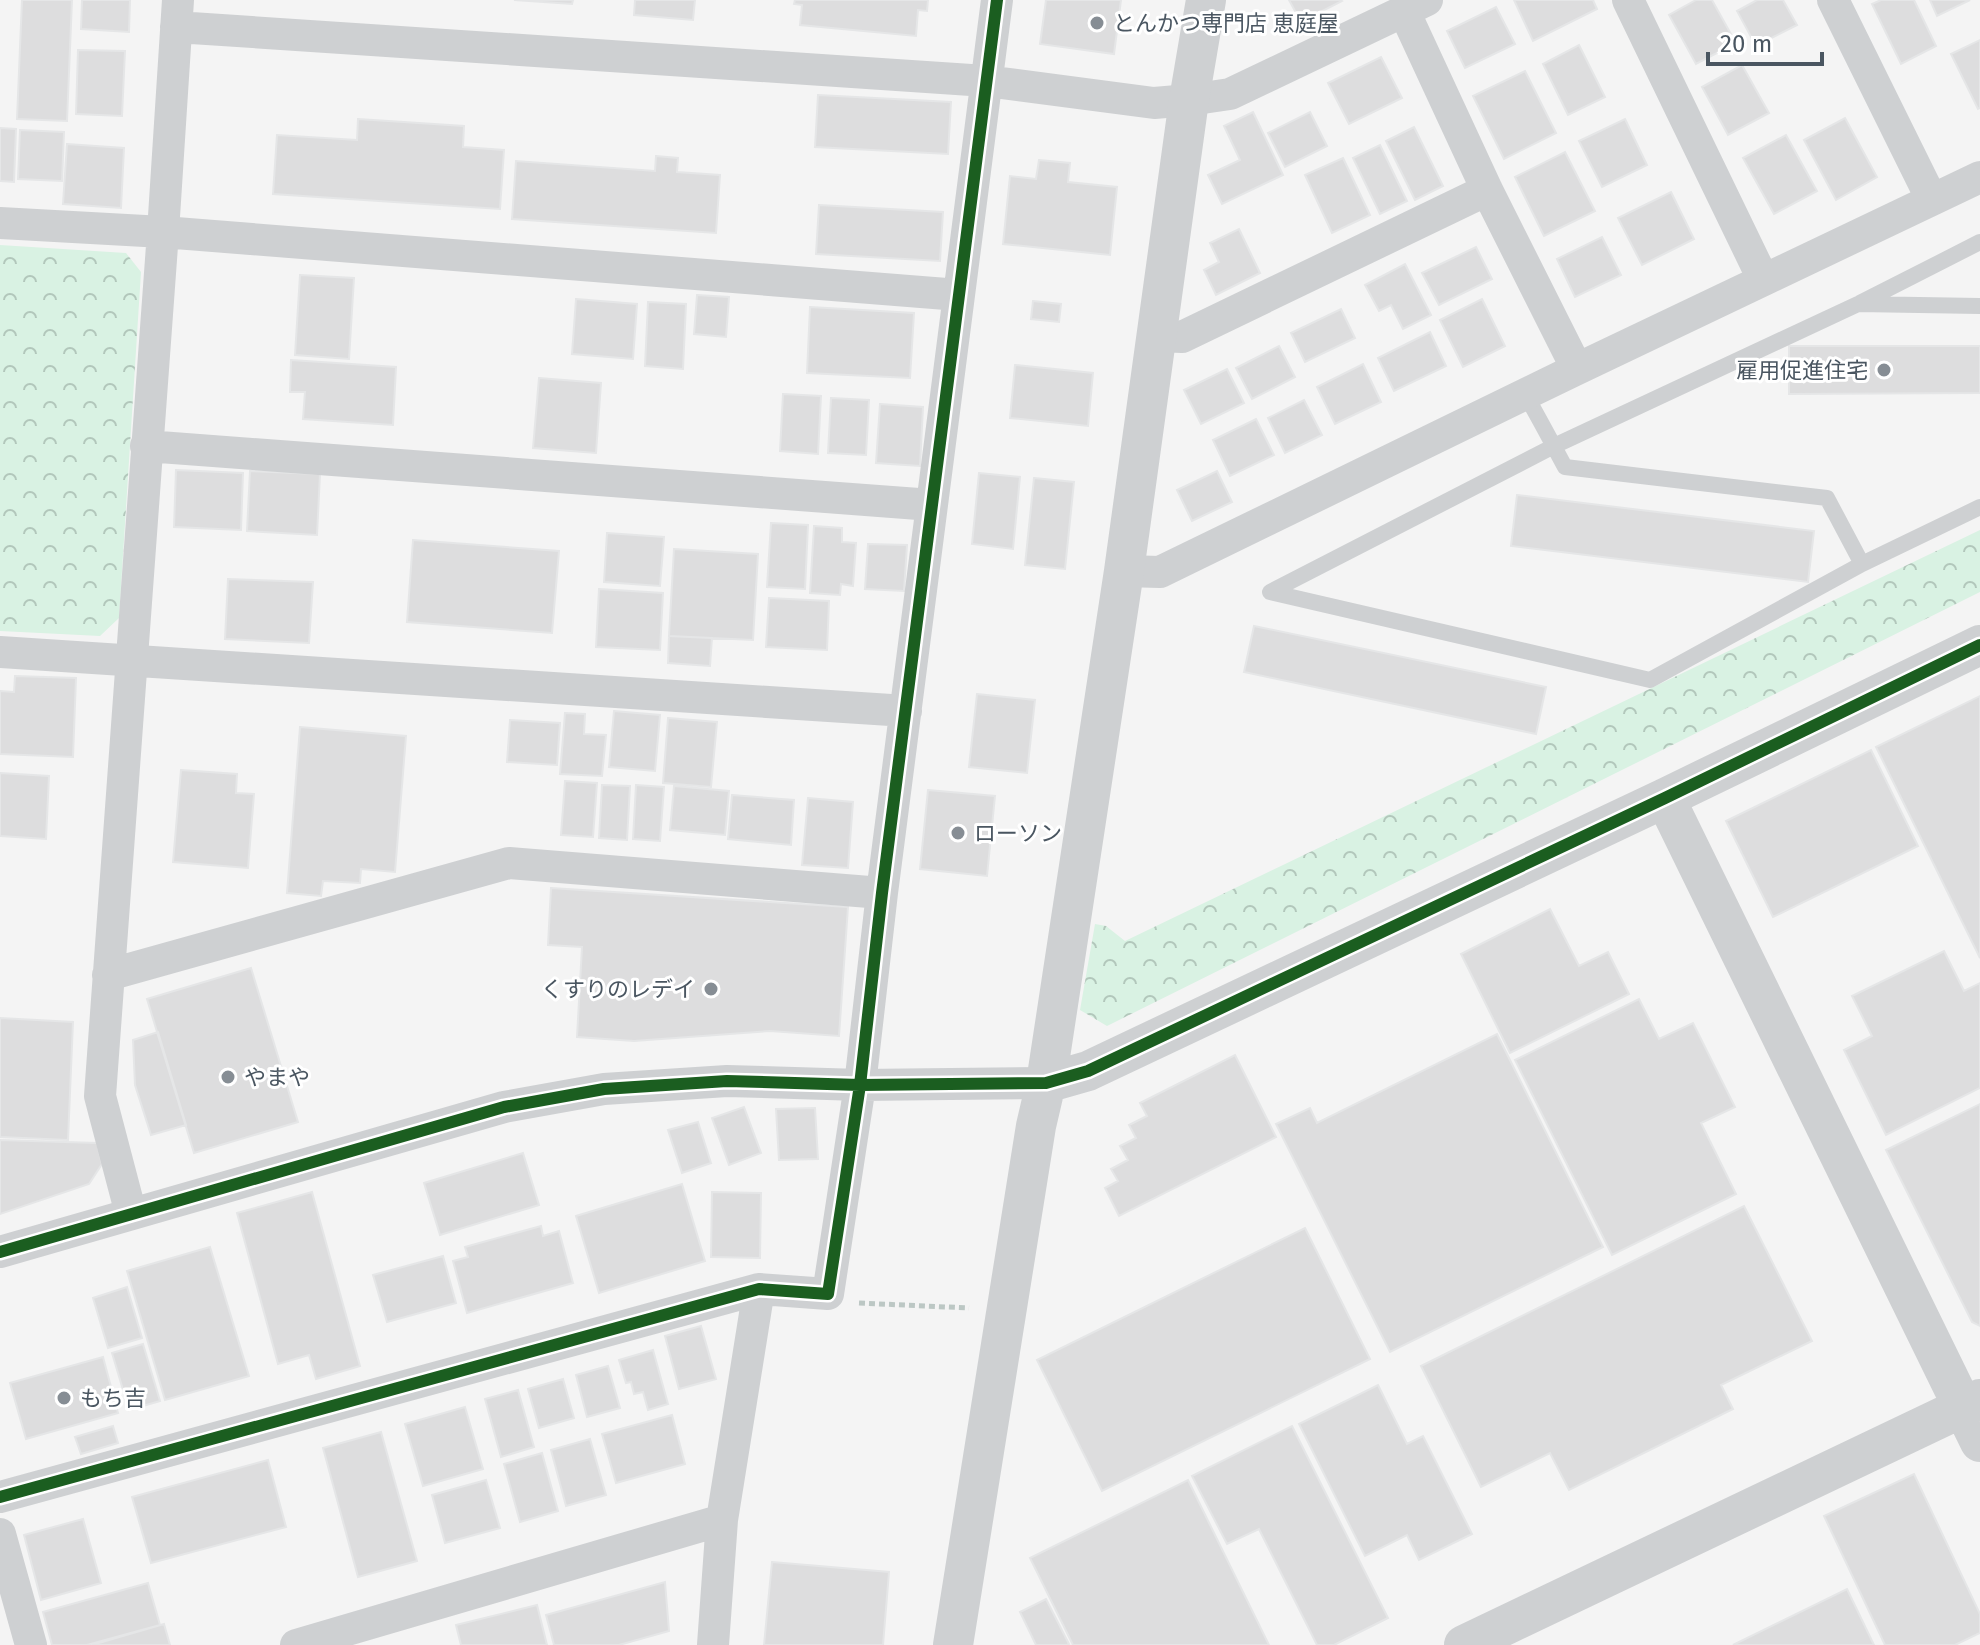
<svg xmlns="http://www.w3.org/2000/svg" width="1980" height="1645" viewBox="0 0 1980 1645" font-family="'Fira Sans','Noto Sans JP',sans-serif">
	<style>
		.forest { fill: url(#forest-crowns) }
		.building { fill: #ddddde; stroke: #e5e6e7; stroke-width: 2 }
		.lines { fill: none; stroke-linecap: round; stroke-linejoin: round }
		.path { stroke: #bcc7c4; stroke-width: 5; stroke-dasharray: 6 4; stroke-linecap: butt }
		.service { stroke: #ced0d2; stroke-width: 16 }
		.minor { stroke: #ced0d2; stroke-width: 32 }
		.tertiary { stroke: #ced0d2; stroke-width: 40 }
		.cycleway-casing { stroke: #fff; stroke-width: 17 }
		.cycleway { stroke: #1b5e20; stroke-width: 12 }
		.poi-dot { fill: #868d94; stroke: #fff; stroke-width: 3 }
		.labels { text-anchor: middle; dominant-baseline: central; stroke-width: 6; stroke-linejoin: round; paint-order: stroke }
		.poi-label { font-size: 22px; fill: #4a5661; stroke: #fff; text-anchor: start }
	</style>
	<defs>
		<pattern id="forest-crowns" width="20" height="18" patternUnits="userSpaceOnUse" patternTransform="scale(2)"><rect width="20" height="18" fill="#d9f2e3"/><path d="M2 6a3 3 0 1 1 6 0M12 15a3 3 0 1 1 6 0" fill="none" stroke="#b2c7bb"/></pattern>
	</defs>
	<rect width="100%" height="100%" fill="#f4f4f4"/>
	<path class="forest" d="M 0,245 L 126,253 L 141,272 L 119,618 L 100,636 L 0,631 Z
		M 1980,530 L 1980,592 L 1107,1026 L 1080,1010 L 1095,924 L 1106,926 L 1125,941 Z"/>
	<path class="building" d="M 22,0 L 72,0 L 67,121 L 17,119 Z
		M 82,0 L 130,0 L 129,32 L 81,29 Z
		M 514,0 L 573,0 L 572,4 Z
		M 635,0 L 695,0 L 693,20 L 634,15 Z
		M 795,0 L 928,0 L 927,11 L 918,10 L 916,36 L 800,25 L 802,5 L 794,4 Z
		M 1046,0 L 1121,0 L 1114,54 L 1040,44 Z
		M 1289,0 L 1341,0 L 1342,1 L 1301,22 Z
		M 1514,0 L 1593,0 L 1597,9 L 1533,41 Z
		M 1696,0 L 1712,0 L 1736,43 L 1696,64 L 1669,15 Z
		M 1757,0 L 1783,0 L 1797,25 L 1756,46 L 1737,11 Z
		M 1881,0 L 1914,0 L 1936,46 L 1901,64 L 1872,4 Z
		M 1930,0 L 1970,0 L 1937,16 Z
		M 1496,7 L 1515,44 L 1465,68 L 1447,31 Z
		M 1980,40 L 1980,108 L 1978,109 L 1951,54 Z
		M 1579,45 L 1605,97 L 1568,115 L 1543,64 Z
		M 78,50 L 125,51 L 122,116 L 76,114 Z
		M 1381,57 L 1402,98 L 1349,124 L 1328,83 Z
		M 1742,65 L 1769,113 L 1728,135 L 1702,87 Z
		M 1525,71 L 1556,133 L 1504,159 L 1473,96 Z
		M 818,95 L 951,102 L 948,154 L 815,147 Z
		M 1253,112 L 1283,175 L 1222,204 L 1208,175 L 1240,160 L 1224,126 Z
		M 1310,112 L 1327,146 L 1285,167 L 1268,133 Z
		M 1845,118 L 1877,177 L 1836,200 L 1804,140 Z
		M 358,119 L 464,126 L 463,147 L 504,150 L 500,209 L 273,194 L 277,135 L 357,140 Z
		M 1625,119 L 1647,165 L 1602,187 L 1579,141 Z
		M 1414,127 L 1443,186 L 1415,200 L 1386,141 Z
		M 0,128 L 16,129 L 14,182 L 0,181 Z
		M 20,130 L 64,132 L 62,181 L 18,179 Z
		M 1786,135 L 1817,191 L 1774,214 L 1743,158 Z
		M 67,144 L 124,148 L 121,208 L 63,204 Z
		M 1380,145 L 1407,201 L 1380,214 L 1353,158 Z
		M 1565,152 L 1595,211 L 1544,236 L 1515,177 Z
		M 656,156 L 678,158 L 677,172 L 720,175 L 716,233 L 512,219 L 516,161 L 655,171 Z
		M 1343,158 L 1370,215 L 1332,233 L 1305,175 Z
		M 1039,160 L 1070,163 L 1068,182 L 1117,187 L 1110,255 L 1003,244 L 1010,176 L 1036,179 Z
		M 1671,192 L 1694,239 L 1642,265 L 1618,218 Z
		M 819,205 L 943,212 L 940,261 L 816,254 Z
		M 1239,229 L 1260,273 L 1216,295 L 1204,270 L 1219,262 L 1210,243 Z
		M 1602,237 L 1621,275 L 1575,297 L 1557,259 Z
		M 1476,247 L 1492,279 L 1439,305 L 1422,273 Z
		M 1405,264 L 1431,315 L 1403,329 L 1391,305 L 1379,311 L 1365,285 Z
		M 300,275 L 354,278 L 349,359 L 295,355 Z
		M 697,295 L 729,297 L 726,337 L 694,334 Z
		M 576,299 L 637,304 L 633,359 L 572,354 Z
		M 1482,299 L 1505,346 L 1463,367 L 1440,320 Z
		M 1033,301 L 1061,304 L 1059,322 L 1031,319 Z
		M 648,302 L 686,304 L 683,369 L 645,366 Z
		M 810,307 L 914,313 L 910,378 L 807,373 Z
		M 1341,309 L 1355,338 L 1305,362 L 1291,333 Z
		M 1430,332 L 1446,366 L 1394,391 L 1378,358 Z
		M 1279,346 L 1295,377 L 1252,399 L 1236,368 Z
		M 1789,346 L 1980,346 L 1980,393 L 1789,394 Z
		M 291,360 L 396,367 L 393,425 L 303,419 L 305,392 L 290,392 Z
		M 1363,364 L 1381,402 L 1335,424 L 1317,387 Z
		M 1015,365 L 1093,373 L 1088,426 L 1010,418 Z
		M 1227,369 L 1244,403 L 1201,424 L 1184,390 Z
		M 539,378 L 601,383 L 596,453 L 533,448 Z
		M 783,394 L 821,396 L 818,454 L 780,451 Z
		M 831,398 L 869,400 L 866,455 L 828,453 Z
		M 1304,400 L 1322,435 L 1285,453 L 1268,418 Z
		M 880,404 L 923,407 L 920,466 L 876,463 Z
		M 1256,419 L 1274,455 L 1230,476 L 1213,440 Z
		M 176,470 L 243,473 L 241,530 L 174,527 Z
		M 250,471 L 320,474 L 317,535 L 247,531 Z
		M 1217,471 L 1232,502 L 1192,521 L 1177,490 Z
		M 979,473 L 1020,477 L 1013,549 L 972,544 Z
		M 1034,478 L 1074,482 L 1065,569 L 1025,565 Z
		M 1517,495 L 1814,531 L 1808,582 L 1511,546 Z
		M 771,523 L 808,525 L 805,589 L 767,587 Z
		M 814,526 L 842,528 L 842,542 L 856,543 L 853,586 L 841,584 L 840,595 L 810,593 Z
		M 607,533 L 664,537 L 660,586 L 604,582 Z
		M 413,540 L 559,551 L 552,633 L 407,622 Z
		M 868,544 L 907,545 L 904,591 L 865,589 Z
		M 674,549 L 758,554 L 753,640 L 669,636 Z
		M 228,579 L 313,582 L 309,643 L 225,639 Z
		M 599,589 L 663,593 L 660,650 L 596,647 Z
		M 769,598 L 829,601 L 827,650 L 766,647 Z
		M 1254,626 L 1546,687 L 1536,734 L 1244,672 Z
		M 669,636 L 712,638 L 710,666 L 668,663 Z
		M 15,676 L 76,678 L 73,757 L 0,754 L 0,691 L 14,692 Z
		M 977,694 L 1035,700 L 1027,773 L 969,767 Z
		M 1980,696 L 1980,958 L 1876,747 Z
		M 614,711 L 660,715 L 655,771 L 609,767 Z
		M 565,713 L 585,714 L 584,734 L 606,735 L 602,776 L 560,774 Z
		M 668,718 L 717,722 L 711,787 L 663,783 Z
		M 510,720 L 560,723 L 557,765 L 507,762 Z
		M 300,727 L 406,736 L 395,872 L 361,869 L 360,883 L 323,881 L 321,896 L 287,893 Z
		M 1871,750 L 1918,846 L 1773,917 L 1726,821 Z
		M 181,770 L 237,774 L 236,793 L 254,794 L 248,868 L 173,862 Z
		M 0,773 L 49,776 L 46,839 L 0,836 Z
		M 565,781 L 597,783 L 593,837 L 561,835 Z
		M 602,785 L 630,786 L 627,840 L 599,838 Z
		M 636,785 L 664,787 L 660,841 L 633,839 Z
		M 674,786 L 729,791 L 725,835 L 670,830 Z
		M 928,790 L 995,796 L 987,876 L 920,869 Z
		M 732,795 L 794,800 L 791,845 L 728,839 Z
		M 808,798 L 853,802 L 848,868 L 802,865 Z
		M 551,888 L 848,907 L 839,1036 L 770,1031 L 634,1041 L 577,1037 L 582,947 L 548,945 Z
		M 1550,909 L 1579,966 L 1608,952 L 1629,994 L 1510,1053 L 1461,954 Z
		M 1944,951 L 1964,991 L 1980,983 L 1980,1088 L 1886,1135 L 1844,1050 L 1872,1036 L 1852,996 Z
		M 251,968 L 298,1122 L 194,1153 L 147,999 Z
		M 1639,999 L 1659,1039 L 1693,1023 L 1735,1107 L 1701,1123 L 1736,1194 L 1612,1255 L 1515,1060 Z
		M 0,1018 L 73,1022 L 68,1140 L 0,1137 Z
		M 158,1032 L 186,1125 L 151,1135 L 135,1085 L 133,1040 Z
		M 1497,1034 L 1603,1247 L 1390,1352 L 1276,1124 L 1310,1108 L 1317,1123 Z
		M 1235,1055 L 1276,1137 L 1119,1216 L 1105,1188 L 1118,1181 L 1111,1169 L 1128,1160 L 1120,1146 L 1136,1138 L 1129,1125 L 1147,1116 L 1140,1103 Z
		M 1980,1104 L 1980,1326 L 1972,1322 L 1886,1150 Z
		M 744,1107 L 761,1153 L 729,1165 L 712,1118 Z
		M 815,1108 L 818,1159 L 779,1160 L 776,1109 Z
		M 698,1122 L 711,1163 L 682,1173 L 668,1130 Z
		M 0,1140 L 97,1143 L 102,1164 L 89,1184 L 0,1214 Z
		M 523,1153 L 539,1205 L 440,1235 L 424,1183 Z
		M 682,1184 L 705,1261 L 599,1293 L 576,1216 Z
		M 312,1192 L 360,1366 L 316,1379 L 309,1355 L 278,1364 L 237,1213 Z
		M 712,1192 L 761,1193 L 760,1258 L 711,1257 Z
		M 1744,1206 L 1812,1341 L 1721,1385 L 1733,1409 L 1569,1490 L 1550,1453 L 1481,1487 L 1421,1366 Z
		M 541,1226 L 543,1236 L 559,1231 L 573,1283 L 467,1313 L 453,1261 L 468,1257 L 465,1247 Z
		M 1305,1228 L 1370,1359 L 1102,1491 L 1037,1360 Z
		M 210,1247 L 249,1376 L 165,1400 L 127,1271 Z
		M 443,1256 L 456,1303 L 387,1322 L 373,1275 Z
		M 127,1287 L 142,1338 L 108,1348 L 93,1298 Z
		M 701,1326 L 716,1379 L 679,1389 L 665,1336 Z
		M 143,1344 L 160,1401 L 129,1410 L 112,1353 Z
		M 653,1350 L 668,1404 L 648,1410 L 643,1392 L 634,1394 L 631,1382 L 626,1383 L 619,1360 Z
		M 103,1357 L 118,1413 L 26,1439 L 10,1383 Z
		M 608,1366 L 620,1408 L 587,1417 L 576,1375 Z
		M 563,1379 L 574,1418 L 539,1428 L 528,1389 Z
		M 1378,1385 L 1407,1444 L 1423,1436 L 1472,1534 L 1419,1560 L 1407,1535 L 1365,1556 L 1299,1424 Z
		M 518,1390 L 534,1447 L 501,1457 L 485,1399 Z
		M 465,1407 L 483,1469 L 423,1486 L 405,1424 Z
		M 672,1415 L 685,1464 L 616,1483 L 602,1434 Z
		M 113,1426 L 118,1443 L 81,1454 L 75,1437 Z
		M 1292,1426 L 1388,1618 L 1334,1645 L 1317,1645 L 1259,1529 L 1227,1544 L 1192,1476 Z
		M 381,1432 L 417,1561 L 358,1577 L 323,1448 Z
		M 590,1439 L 606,1495 L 566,1506 L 551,1450 Z
		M 542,1453 L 558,1511 L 520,1522 L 504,1464 Z
		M 268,1460 L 286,1527 L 151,1563 L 132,1497 Z
		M 1914,1474 L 1980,1614 L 1980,1633 L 1955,1645 L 1885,1645 L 1824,1516 Z
		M 486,1480 L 500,1528 L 445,1543 L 432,1495 Z
		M 1188,1480 L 1269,1645 L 1073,1645 L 1030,1558 Z
		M 83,1519 L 101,1583 L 41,1600 L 24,1535 Z
		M 772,1562 L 889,1572 L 883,1645 L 764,1645 Z
		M 665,1582 L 669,1631 L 619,1645 L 554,1645 L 546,1615 Z
		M 148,1583 L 160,1625 L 87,1645 L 52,1645 L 43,1612 Z
		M 1847,1589 L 1874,1645 L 1733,1645 Z
		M 1046,1599 L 1069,1644 L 1067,1645 L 1036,1645 L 1020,1612 Z
		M 537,1605 L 547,1645 L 461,1645 L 456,1625 Z
		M 164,1624 L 170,1645 L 92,1645 Z"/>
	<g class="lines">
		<path class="path" d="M 859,1303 L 969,1308"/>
		<path class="service" d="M 1860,303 L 1980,242
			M 1525,394 C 1539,418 1552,443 1565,467 L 1827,498 L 1862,564 L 1650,680 L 1270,592 L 1554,446 L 1858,304 L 1980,306
			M 1862,564 L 1980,507"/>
		<path class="minor" d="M 1628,0 L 1763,279
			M 1833,0 L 1932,200
			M 1404,11 L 1487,190 L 1577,369
			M 176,27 L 986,81 L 1154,103 L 1189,100 L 1230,94 L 1427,0
			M 0,223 L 163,232 L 959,295
			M 1157,336 L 1182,337 L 1487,190
			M 146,446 L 932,505
			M 1124,571 L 1160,572 L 1577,369 L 1980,177
			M 0,652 L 906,711
			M 108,975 L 509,863 L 882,893
			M 131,1214 L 100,1096 L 163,232 L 178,0
			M 0,1252 L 504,1107 L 604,1089 L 727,1081 L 860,1085 L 1046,1083
			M 0,1497 L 759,1289 L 828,1294 L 860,1085 L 882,893 L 997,0
			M 0,1534 L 31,1645
			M 296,1645 L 722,1520
			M 713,1645 L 722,1520 L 759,1289"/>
		<path class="tertiary" d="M 1665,798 L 1980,1442
			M 1046,1083 L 1088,1071 L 1665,798 L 1980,645
			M 953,1645 L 1036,1126 L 1046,1083 L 1124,571 L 1189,100 L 1206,0
			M 1464,1645 L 1980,1399"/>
		<defs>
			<path id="cycleway" d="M 0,1252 L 504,1107 L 604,1089 L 727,1081 L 860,1085 L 1046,1083 L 1088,1071 L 1665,798 L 1980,645
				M 0,1497 L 759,1289 L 828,1294 L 860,1085 L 882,893 L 997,0"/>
		</defs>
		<use href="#cycleway" class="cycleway-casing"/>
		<use href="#cycleway" class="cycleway"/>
	</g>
	<g class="poi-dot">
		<circle cx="1097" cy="23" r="8"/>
		<circle cx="1884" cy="370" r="8"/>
		<circle cx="958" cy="833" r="8"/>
		<circle cx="711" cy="989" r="8"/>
		<circle cx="228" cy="1077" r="8"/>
		<circle cx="64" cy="1398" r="8"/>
	</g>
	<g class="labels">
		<g class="poi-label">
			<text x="1113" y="23">とんかつ専門店 恵庭屋</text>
			<text x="1868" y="370" text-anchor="end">雇用促進住宅</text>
			<text x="974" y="833">ローソン</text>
			<text x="695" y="989" text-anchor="end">くすりのレデイ</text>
			<text x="244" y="1077">やまや</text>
			<text x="80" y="1398">もち吉</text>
		</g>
	</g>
	<path d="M1708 52v12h114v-12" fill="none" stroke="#4a5661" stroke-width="4"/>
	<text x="1720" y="52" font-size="24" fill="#4a5661" stroke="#ffffff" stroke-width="6" paint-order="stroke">20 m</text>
</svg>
